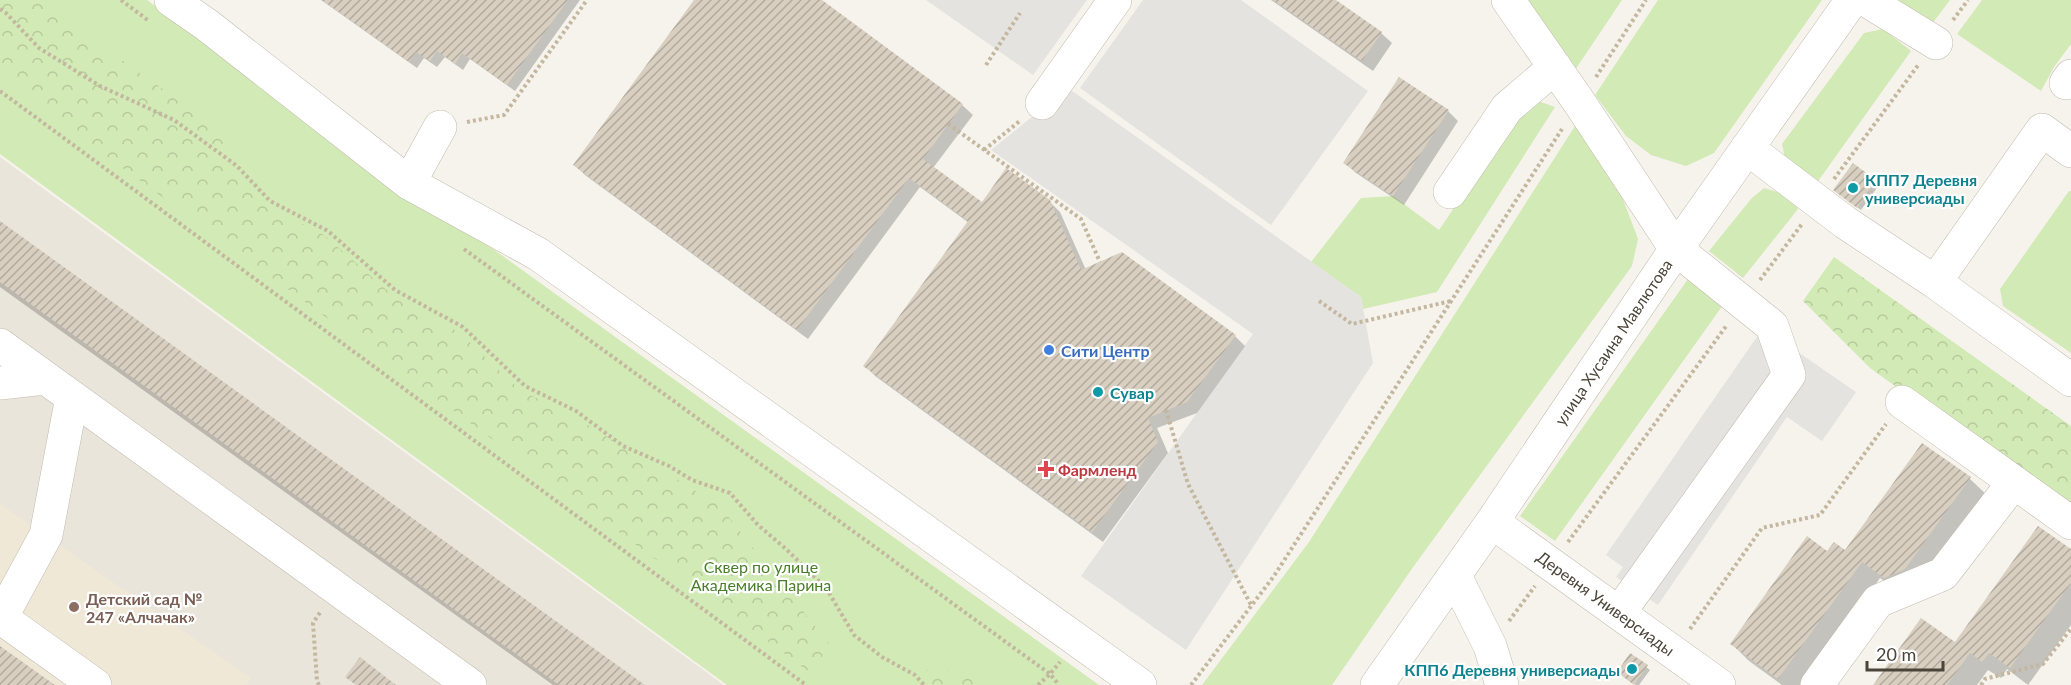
<svg xmlns="http://www.w3.org/2000/svg" width="2071" height="685" viewBox="0 0 2071 685" font-family="Lato,sans-serif">
	<style>
		.residential { fill: #eae5da }
		.education { fill: #efe8d6 }
		.green { fill: #d2eab5 }
		.forest { fill: url(#forest-crowns) }
		.parking { fill: #e5e3e0 }
		.shadow { fill: #0003 }
		.building { fill: url(#building-hatch) }
		.lines { fill: none; stroke-linecap: round; stroke-linejoin: round }
		.minor-casing { stroke: #c2bbae; stroke-width: 34 }
		.path { stroke: #c4b79f; stroke-width: 4; stroke-dasharray: 3 3; stroke-linecap: butt }
		.minor { stroke: #fff; stroke-width: 33 }
		.culture-dot { fill: #0f9aa8; stroke: #fff; stroke-width: 2 }
		.shop-dot { fill: #3f7fe0; stroke: #fff; stroke-width: 2 }
		.health-dot { fill: #e0444e; stroke: #fff; stroke-width: 2 }
		.education-dot { fill: #8d6e63; stroke: #fff; stroke-width: 2 }
		.labels { text-anchor: middle; dominant-baseline: central; stroke-width: 4.5; stroke-linejoin: round; paint-order: stroke }
		.culture-label { font-size: 16px; font-weight: bold; fill: #0d838f; stroke: #fff; text-anchor: start }
		.street-label { font-size: 16px; fill: #4b4439; stroke: #fff }
		.shop-label { font-size: 16px; font-weight: bold; fill: #366cbe; stroke: #fff; text-anchor: start }
		.health-label { font-size: 16px; font-weight: bold; fill: #be3a42; stroke: #fff; text-anchor: start }
		.park-label { font-size: 16px; fill: #4a7f2a; stroke: #fff }
		.education-label { font-size: 16px; font-weight: bold; fill: #785e54; stroke: #fff; text-anchor: start }
	</style>
	<defs>
		<pattern id="forest-crowns" width="20" height="18" patternUnits="userSpaceOnUse" patternTransform="scale(1.5)"><rect width="20" height="18" fill="#d2eab5"/><path d="M2 6a3 3 0 1 1 6 0M12 15a3 3 0 1 1 6 0" fill="none" stroke="#b6ca9c"/></pattern>
		<pattern id="building-hatch" width="6" height="6" patternUnits="userSpaceOnUse" patternTransform="scale(1.5)"><rect width="6" height="6" fill="#d8cfc1"/><path d="M-1 1l2-2M0 6l6-6M5 7l2-2" fill="none" stroke="#b1aa9e"/></pattern>
	</defs>
	<rect width="100%" height="100%" fill="#f6f3ec"/>
	<path class="residential" d="M 0,157 L 724,685 L 0,685 Z"/>
	<path class="education" d="M 0,504 L 251,678 L 246,685 L 0,685 Z"/>
	<path class="green" d="M 0,0 L 147,0 L 1099,685 L 727,685 L 0,154 Z
		M 1523,0 L 1622,0 L 1575,70 Z
		M 1658,0 L 1822,0 L 1714,153 L 1686,166 L 1651,155 L 1626,136 L 1595,95 Z
		M 1886,0 L 1950,0 L 1929,28 Z
		M 1982,0 L 2071,0 L 2071,44 L 2054,67 L 2041,91 L 1957,34 Z
		M 1883,29 L 1911,51 L 1816,184 L 1786,163 L 1782,144 L 1864,33 Z
		M 1529,98 L 1555,107 L 1437,292 L 1363,309 L 1361,297 L 1311,262 L 1361,198 L 1393,196 L 1439,230 Z
		M 1577,123 L 1621,194 L 1638,239 L 1632,266 L 1411,570 L 1332,685 L 1202,685 L 1309,542 Z
		M 1764,188 L 1788,195 L 1798,209 L 1743,278 L 1709,251 L 1751,199 Z
		M 2069,191 L 2071,191 L 2071,353 L 2003,306 L 2000,289 Z
		M 1693,272 L 1728,298 L 1555,541 L 1520,516 Z"/>
	<path class="forest" d="M 0,0 L 36,0 L 225,133 L 226,165 L 265,205 L 324,235 L 390,293 L 460,333 L 520,390 L 578,419 L 720,506 L 829,644 L 812,674 L 0,78 Z
		M 1834,257 L 2071,426 L 2071,512 L 1870,368 L 1803,301 Z
		M 925,670 L 971,671 L 993,685 L 913,685 Z"/>
	<path class="parking" d="M 926,0 L 1087,0 L 1033,75 Z
		M 1143,0 L 1241,0 L 1368,91 L 1271,225 L 1080,88 Z
		M 1068,88 L 1361,297 L 1373,363 L 1186,650 L 1081,576 L 1253,334 L 991,150 Z
		M 1763,328 L 1856,392 L 1822,441 L 1787,417 L 1658,605 L 1616,577 L 1623,567 L 1606,555 Z"/>
	<path class="shadow" d="M 321,0 L 580,0 L 515,91 L 470,59 L 463,70 L 445,57 L 437,67 L 424,58 L 417,68 Z
		M 696,0 L 820,0 L 962,105 L 973,115 L 933,168 L 982,204 L 1049,201 L 1060,212 L 1086,270 L 1235,336 L 1245,346 L 1197,413 L 1157,428 L 1168,453 L 1103,542 L 875,376 L 865,365 L 969,223 L 920,187 L 808,339 L 585,175 L 575,165 Z
		M 1271,0 L 1334,0 L 1381,33 L 1392,43 L 1373,71 Z
		M 1448,111 L 1458,121 L 1404,205 L 1356,173 L 1345,163 Z
		M 1876,182 L 1879,185 L 1861,210 L 1838,193 Z
		M 0,223 L 642,685 L 553,685 L 0,287 Z
		M 1922,445 L 1970,479 L 1988,496 L 1923,587 L 1903,595 L 1880,578 L 1804,685 L 1782,685 L 1749,661 L 1732,644 L 1828,553 L 1846,552 Z
		M 2071,551 L 2071,625 L 2028,685 L 2007,669 L 2001,678 L 1988,670 L 1977,685 L 1875,685 L 1955,644 Z
		M 1631,655 L 1650,670 L 1639,685 L 1636,685 L 1622,675 Z"/>
	<path class="building" d="M 322,0 L 568,0 L 507,85 L 462,53 L 455,64 L 437,51 L 430,61 L 416,52 L 409,62 Z
		M 694,0 L 822,0 L 963,104 L 923,159 L 982,202 L 1006,168 L 1050,200 L 1081,270 L 1122,252 L 1236,335 L 1187,402 L 1148,418 L 1158,442 L 1092,532 L 863,366 L 968,221 L 909,178 L 797,330 L 573,165 Z
		M 1273,0 L 1336,0 L 1382,32 L 1362,61 Z
		M 1399,77 L 1449,110 L 1393,196 L 1343,163 Z
		M 1853,163 L 1877,181 L 1857,208 L 1833,190 Z
		M 0,221 L 486,571 L 645,685 L 559,685 L 0,282 Z
		M 1922,443 L 1971,477 L 1905,569 L 1884,578 L 1862,562 L 1778,679 L 1730,644 L 1807,536 L 1827,551 L 1834,542 L 1845,550 Z
		M 2038,526 L 2071,549 L 2071,583 L 2010,668 L 1989,653 L 1982,662 L 1970,653 L 1947,685 L 1873,685 L 1921,618 L 1955,642 Z
		M 0,646 L 55,685 L 0,685 Z
		M 1630,653 L 1648,665 L 1634,685 L 1617,672 Z
		M 360,657 L 396,685 L 356,685 L 345,677 Z"/>
	<g class="lines">
		<defs>
			<path id="minor" d="M 171,0 L 207,25 L 409,183 L 538,254 L 1140,685
				M 1508,0 L 1579,102 L 1676,249 L 1772,326 L 1789,375 L 1619,613
				M 1866,0 L 1936,43
				M 2066,83 L 2071,76
				M 1042,103 L 1115,0
				M 1747,148 L 1846,223 L 1935,282
				M 2071,151 L 2042,130 L 1935,282 L 2071,380
				M 409,183 L 440,127
				M 1450,192 L 1507,108 L 1555,67
				M 0,345 L 470,685
				M 0,383 L 45,378
				M 1902,402 L 2071,523
				M 1492,522 L 1719,685
				M 1455,576 L 1490,646 L 1502,685
				M 0,617 L 95,685
				M 1,618 L 46,535 L 72,397
				M 1377,685 L 1492,522 L 1676,249 L 1852,0
				M 1817,685 L 1878,601 L 1943,574 L 2014,482"/>
		</defs>
		<use href="#minor" class="minor-casing"/>
		<path class="path" d="M 121,0 L 149,21
			M 0,9 L 6,13 L 39,48 L 100,86 L 174,120 L 237,166 L 270,201 L 328,231 L 395,290 L 463,327 L 525,386 L 576,411 L 623,446 L 669,466 L 692,480 L 730,493 L 758,525 L 786,549 L 826,588 L 854,635 L 882,657 L 915,675 L 924,685
			M 1953,20 L 1968,0
			M 986,65 L 1020,13
			M 1596,77 L 1646,0
			M 0,91 L 806,685
			M 467,122 L 504,115 L 587,0
			M 948,124 L 1081,219 L 1100,262
			M 984,150 L 1021,120
			M 1834,179 L 1919,64
			M 464,249 L 1050,674 L 1059,685
			M 1760,280 L 1802,224
			M 1319,301 L 1352,324 L 1451,301
			M 1166,410 L 1188,484 L 1251,605
			M 1568,542 L 1727,325
			M 1509,621 L 1535,586
			M 1690,629 L 1762,528 L 1820,515 L 1886,424
			M 319,685 L 317,681 L 313,623 L 321,611
			M 1038,685 L 1050,674 L 1060,662
			M 1191,685 L 1274,576 L 1562,129
			M 1981,685 L 1985,679 L 2043,664 L 2071,629"/>
		<use href="#minor" class="minor"/>
	</g>
	<g class="culture-dot">
		<circle cx="1853" cy="188" r="6"/>
		<circle cx="1098" cy="392" r="6"/>
		<circle cx="1632" cy="669" r="6"/>
	</g>
	<circle class="shop-dot" cx="1049" cy="350" r="6"/>
	<path class="health-dot" d="M1043 460h6v6h6v6h-6v6h-6v-6h-6v-6h6z"/>
	<circle class="education-dot" cx="74" cy="607" r="6"/>
	<g class="labels">
		<g class="culture-label">
			<text x="1865" y="179">КПП7 Деревня<tspan x="1865" dy="18">универсиады</tspan></text>
			<text x="1110" y="392">Сувар</text>
			<text x="1620" y="669" text-anchor="end">КПП6 Деревня универсиады</text>
		</g>
		<g class="street-label">
			<text transform="translate(1613 342) rotate(-56)">улица Хусаина Мавлютова</text>
			<text transform="translate(1606 603) rotate(36)">Деревня Универсиады</text>
		</g>
		<g class="shop-label">
			<text x="1061" y="350">Сити Центр</text>
		</g>
		<g class="health-label">
			<text x="1058" y="469">Фармленд</text>
		</g>
		<g class="park-label">
			<text x="761" y="566">Сквер по улице<tspan x="761" dy="18">Академика Парина</tspan></text>
		</g>
		<g class="education-label">
			<text x="86" y="598">Детский сад №<tspan x="86" dy="18">247 «Алчачак»</tspan></text>
		</g>
	</g>
	<path d="M1867 661v9h76v-9" fill="none" stroke="#4b4439" stroke-width="3"/>
	<text x="1876" y="661" font-size="18" fill="#4b4439" stroke="#ffffff" stroke-width="4.5" paint-order="stroke">20 m</text>
</svg>
